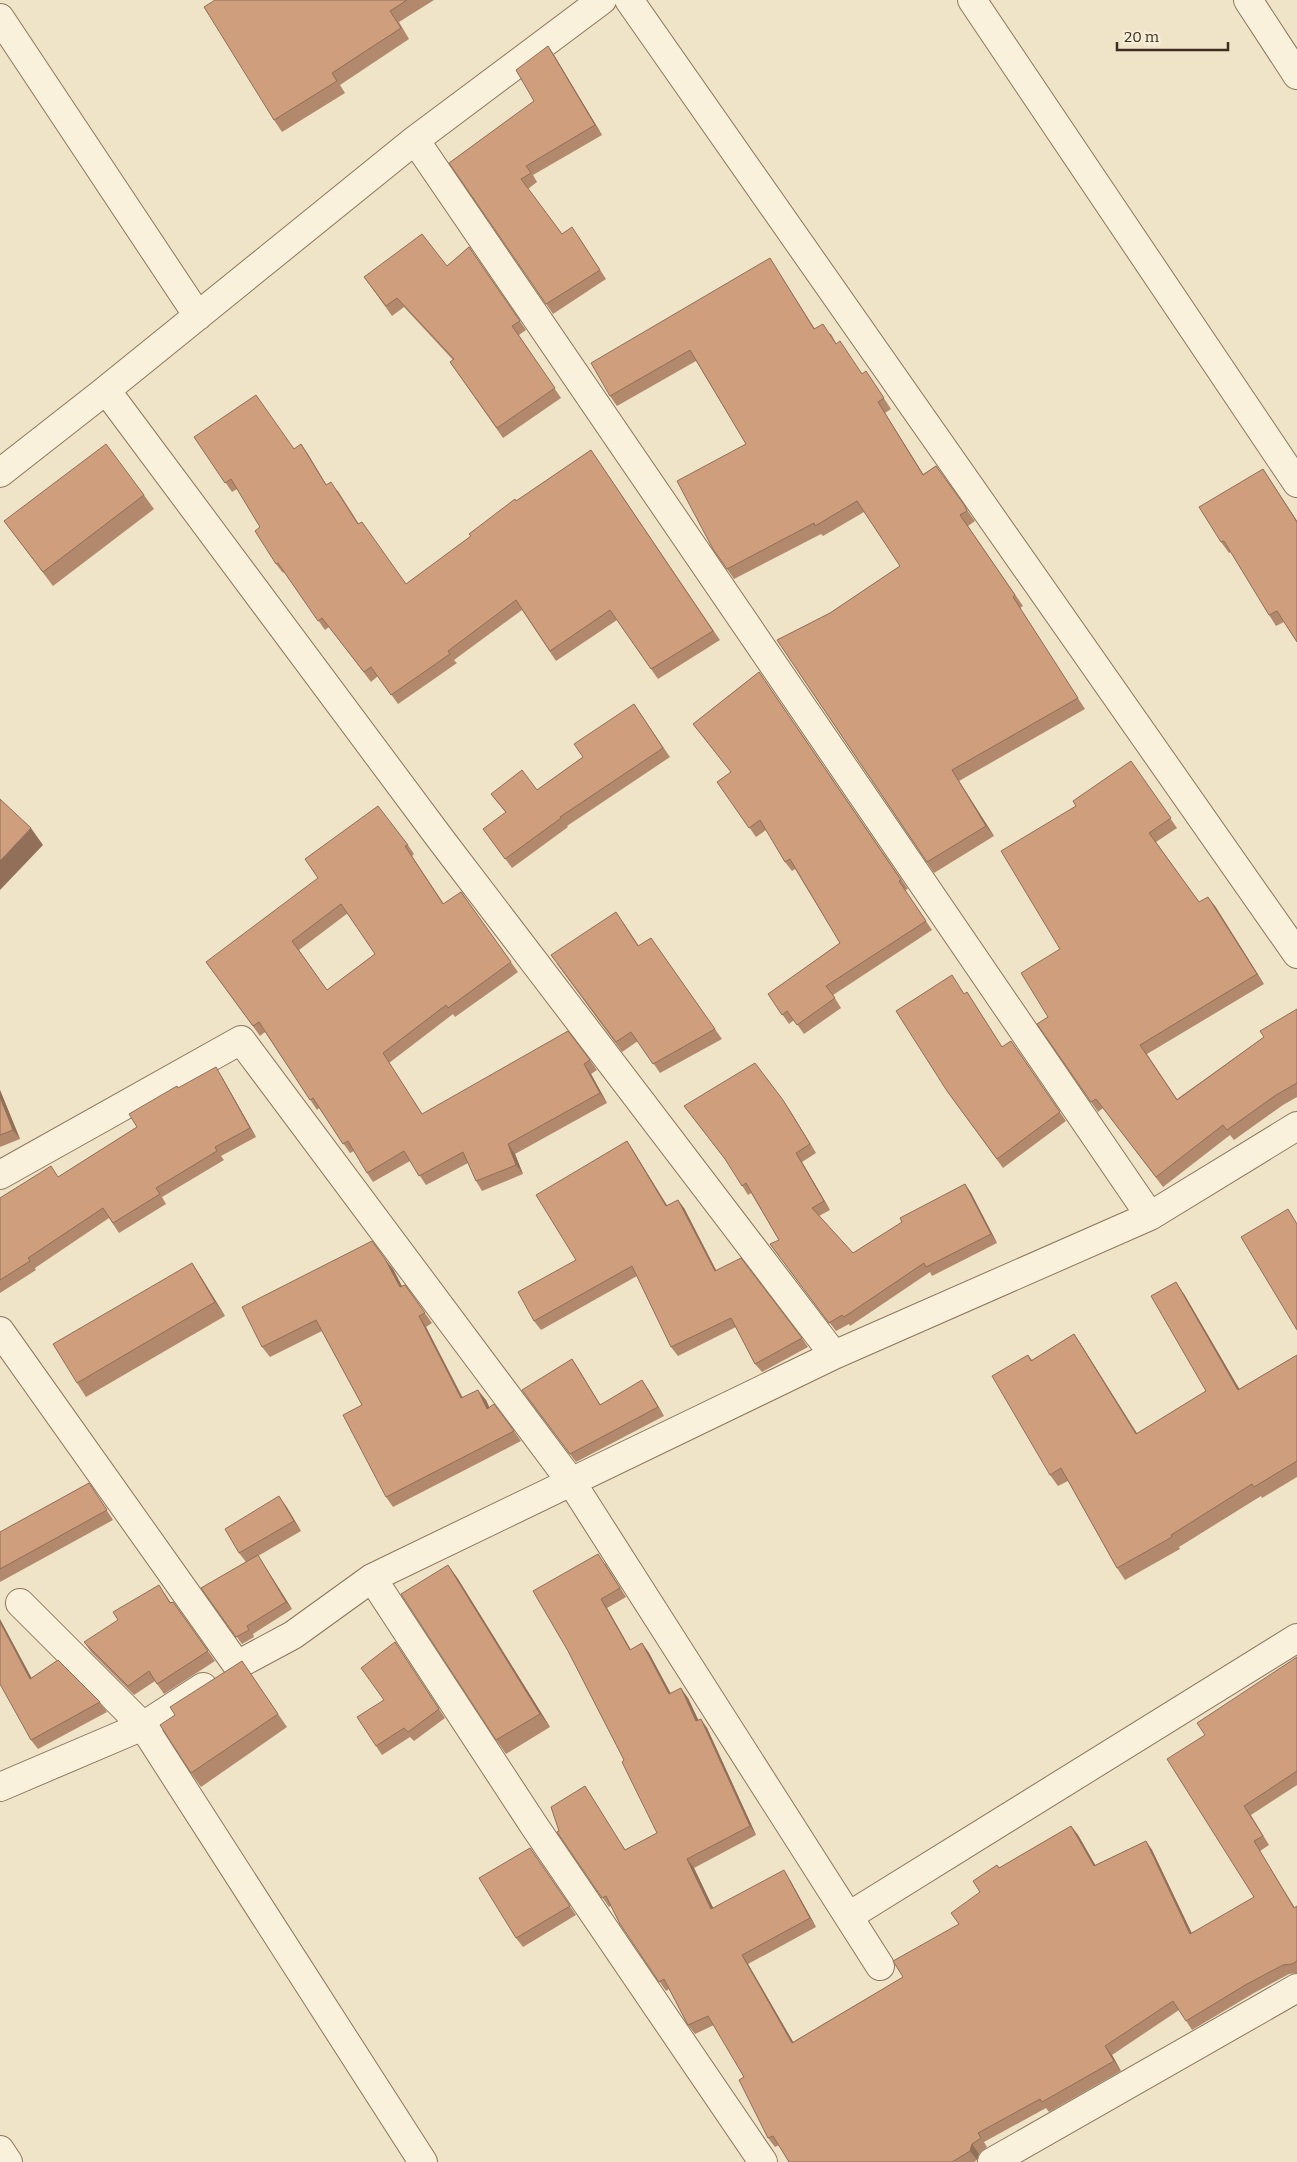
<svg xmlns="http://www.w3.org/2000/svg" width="1297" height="2162" viewBox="0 0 1297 2162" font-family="Bitter,serif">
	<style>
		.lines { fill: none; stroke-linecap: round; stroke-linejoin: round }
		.street-casing { stroke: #8d765c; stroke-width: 30 }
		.street { stroke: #faf1dc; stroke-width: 28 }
		.wall { fill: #b2896c; fill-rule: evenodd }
		.shaded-wall { fill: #916f58 }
		.building { fill: #cf9f7d; stroke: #916f58; fill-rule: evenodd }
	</style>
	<rect width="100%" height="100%" fill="#f0e4c8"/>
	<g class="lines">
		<defs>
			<path id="street" d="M 602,0 L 415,140 L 1150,1216 L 1297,1126
				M 629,0 L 1297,954
				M 972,0 L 1297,483
				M 1248,0 L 1297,75
				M 0,18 L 198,316
				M 415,140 L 106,390 L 442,841 L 834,1355 L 1150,1216
				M 0,473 L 106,390
				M 0,1175 L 241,1040 L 572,1483 L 880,1966
				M 0,1331 L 237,1665 L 293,1635 L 372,1578 L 834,1355
				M 372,1578 L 533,1824 L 763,2162
				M 20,1603 L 143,1726 L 203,1687
				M 0,1787 L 143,1726 L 423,2162
				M 849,1916 L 1297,1638
				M 0,2150 L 8,2162
				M 992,2162 L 1297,1988"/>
		</defs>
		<use href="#street" class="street-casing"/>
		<use href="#street" class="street"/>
	</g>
	<path class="wall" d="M 215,0 L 434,0 L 399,22 L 409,39 L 340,85 L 345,93 L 282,132 L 274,120 Z
		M 548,46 L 554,55 L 602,135 L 533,175 L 537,182 L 528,189 L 562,234 L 579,237 L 606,279 L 553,314 L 449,163 L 534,101 Z
		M 469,247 L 526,330 L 519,335 L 561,398 L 503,438 L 450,362 L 453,360 L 404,307 L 392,316 L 364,277 L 447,266 Z
		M 770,258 L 815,329 L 831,334 L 836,343 L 862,374 L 866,371 L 891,409 L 885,413 L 923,474 L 936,466 L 972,517 L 975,521 L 968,526 L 1023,606 L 1020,608 L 1085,709 L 959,781 L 994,836 L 934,873 L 777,640 L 830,613 L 900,566 L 864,512 L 823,536 L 821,534 L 734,579 L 713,549 L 746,444 L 696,361 L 617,406 L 610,396 Z
		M 194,437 L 294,449 L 301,444 L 326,485 L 338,491 L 359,524 L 406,584 L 471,536 L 516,501 L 591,450 L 720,640 L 658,679 L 617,620 L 556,661 L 522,610 L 454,660 L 457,663 L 398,704 L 378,676 L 371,682 L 329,627 L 325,630 L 284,572 L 283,573 L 276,564 L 260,527 L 237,489 L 232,492 Z
		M 1263,469 L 1297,521 L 1297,642 L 1284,622 L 1276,626 L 1269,615 L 1231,552 L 1229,553 L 1221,542 Z
		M 144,495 L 154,509 L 53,586 L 4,521 Z
		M 759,672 L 908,889 L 905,890 L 932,930 L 833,995 L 841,1008 L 804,1034 L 794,1020 L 789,1024 L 768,994 L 840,943 L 795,869 L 792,871 L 785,862 L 766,830 L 756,837 L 717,782 L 731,772 L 693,724 Z
		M 634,704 L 670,757 L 567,826 L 568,827 L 512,868 L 483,829 L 506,813 L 491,794 L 537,790 L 583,757 Z
		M 1131,761 L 1177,828 L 1156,842 L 1199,902 L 1215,906 L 1264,984 L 1147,1054 L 1177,1099 L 1264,1037 L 1297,1009 L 1297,1097 L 1283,1105 L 1234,1140 L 1230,1135 L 1163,1187 L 1103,1108 L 1098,1112 L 1037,1024 L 1048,1017 L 1060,949 L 1076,806 Z
		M 408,845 L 414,854 L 412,856 L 444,904 L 461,892 L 518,972 L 455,1017 L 453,1014 L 389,1063 L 422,1114 L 590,1060 L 597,1070 L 591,1074 L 607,1103 L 515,1154 L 523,1174 L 482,1191 L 476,1181 L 468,1163 L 426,1185 L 410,1161 L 373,1182 L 367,1173 L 354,1151 L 350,1153 L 319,1108 L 317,1110 L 265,1032 L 260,1036 L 206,962 ZM 348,913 L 375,954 L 327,990 L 299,950 Z
		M 623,922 L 639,946 L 651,938 L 722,1039 L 660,1073 L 638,1041 L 622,1052 L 557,964 Z
		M 967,992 L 1002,1047 L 1011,1041 L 1066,1121 L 1003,1168 L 947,1091 L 965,994 Z
		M 222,1077 L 256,1137 L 221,1156 L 224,1160 L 162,1197 L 166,1204 L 119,1233 L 109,1218 L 35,1268 L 36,1270 L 0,1293 L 0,1198 L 58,1177 L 137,1127 L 178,1088 Z
		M 0,1090 L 20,1139 L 0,1147 Z
		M 684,1106 L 789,1109 L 816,1153 L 802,1162 L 830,1210 L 819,1216 L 853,1253 L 965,1184 L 971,1193 L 997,1243 L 932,1276 L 930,1272 L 850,1326 L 849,1324 L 836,1331 L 770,1244 L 779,1240 L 751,1193 L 748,1195 L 728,1163 Z
		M 627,1141 L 667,1205 L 684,1208 L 716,1270 L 802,1338 L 808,1347 L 762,1372 L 755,1364 L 736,1327 L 678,1356 L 671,1347 L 637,1276 L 541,1330 L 534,1321 L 576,1260 Z
		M 192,1263 L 201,1277 L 225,1316 L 86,1397 L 77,1383 Z
		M 393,1269 L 402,1286 L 405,1285 L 432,1323 L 426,1327 L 463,1398 L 486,1400 L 489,1408 L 514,1431 L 521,1441 L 393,1507 L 386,1497 L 362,1405 L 322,1331 L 270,1357 L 262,1347 Z
		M 1184,1294 L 1239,1389 L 1297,1355 L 1297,1477 L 1262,1498 L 1261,1496 L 1179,1547 L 1180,1549 L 1125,1580 L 1117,1568 L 1068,1481 L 1058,1486 L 1050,1475 L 1028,1355 L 1032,1360 L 1074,1334 L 1082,1346 L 1137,1434 L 1206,1391 Z
		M 572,1359 L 600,1405 L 648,1389 L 664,1416 L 576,1462 L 528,1399 Z
		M 89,1483 L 113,1520 L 0,1582 L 0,1532 Z
		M 286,1506 L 301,1531 L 258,1556 L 292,1609 L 253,1634 L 254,1637 L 242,1644 L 201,1588 L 246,1562 L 239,1553 Z
		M 605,1563 L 626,1597 L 607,1608 L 631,1650 L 642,1643 L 649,1653 L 670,1693 L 688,1698 L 698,1720 L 707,1728 L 756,1835 L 694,1868 L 713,1908 L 790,1880 L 816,1927 L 748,1964 L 793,2042 L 903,1977 L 959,1924 L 980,1892 L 999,1868 L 1071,1826 L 1078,1835 L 1095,1865 L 1146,1841 L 1152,1850 L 1192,1934 L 1254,1897 L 1205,1735 L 1297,1657 L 1297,1785 L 1251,1815 L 1269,1845 L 1260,1851 L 1295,1908 L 1297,1906 L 1297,1973 L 1289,1974 L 1254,1993 L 1192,2030 L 1179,2010 L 1112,2055 L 1121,2071 L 1049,2112 L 1046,2108 L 984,2142 L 987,2147 L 979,2154 L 977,2160 L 974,2162 L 789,2162 L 779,2145 L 775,2147 L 768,2138 L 744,2077 L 714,2025 L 695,2034 L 688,2025 L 669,1989 L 666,1991 L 620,1924 L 611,1906 L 609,1907 L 557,1832 L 559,1831 L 585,1786 L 625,1850 L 657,1833 L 624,1760 L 568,1651 Z
		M 448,1565 L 458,1579 L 550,1727 L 506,1754 L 496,1740 Z
		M 165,1594 L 171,1603 L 173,1602 L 215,1661 L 164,1694 L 155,1681 L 134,1695 L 91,1652 L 84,1642 Z
		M 395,1642 L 445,1718 L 414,1741 L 410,1737 L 382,1755 L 376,1746 L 384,1700 Z
		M 242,1661 L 287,1727 L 201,1787 L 191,1773 L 175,1715 Z
		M 31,1678 L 100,1702 L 107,1712 L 38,1749 L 31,1740 Z
		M 530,1848 L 576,1915 L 523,1947 L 516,1938 Z"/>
	<path class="shaded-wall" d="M 548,46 L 554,55 L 602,135 L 595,125 Z
		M 878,402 L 885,413 L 930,485 L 923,475 Z
		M 301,444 L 308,454 L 332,494 L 326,485 Z
		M 1263,469 L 1297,521 L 1297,522 Z
		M 952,770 L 994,836 L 986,826 Z
		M 31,828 L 43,845 L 0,890 L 0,861 Z
		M 1208,897 L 1215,906 L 1264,984 L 1257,974 Z
		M 383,1053 L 389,1063 L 428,1124 L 422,1114 Z
		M 584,1064 L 591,1074 L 607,1103 L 600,1093 Z
		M 216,1067 L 222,1077 L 256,1137 L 250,1128 Z
		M 0,1090 L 20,1139 L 13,1130 L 0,1097 Z
		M 783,1100 L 789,1109 L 816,1153 L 810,1144 Z
		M 627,1141 L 633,1150 L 672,1214 L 666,1206 Z
		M 508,1144 L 515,1154 L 523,1174 L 516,1165 Z
		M 796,1153 L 802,1162 L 830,1210 L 824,1201 Z
		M 965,1184 L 971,1193 L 997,1243 L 991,1234 Z
		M 678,1200 L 684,1208 L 721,1280 L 715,1271 Z
		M 385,1259 L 393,1269 L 408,1298 L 400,1287 Z
		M 192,1263 L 201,1277 L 225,1316 L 215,1302 Z
		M 1176,1282 L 1184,1294 L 1247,1402 L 1238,1390 Z
		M 419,1316 L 426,1327 L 468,1409 L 461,1398 Z
		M 1074,1334 L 1082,1346 L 1145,1446 L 1136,1434 Z
		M 572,1359 L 578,1368 L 606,1414 L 600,1405 Z
		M 642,1380 L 648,1389 L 664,1416 L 658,1407 Z
		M 478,1390 L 486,1400 L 495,1419 L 487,1409 Z
		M 279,1496 L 286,1506 L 301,1531 L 294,1521 Z
		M 258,1555 L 263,1563 L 292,1609 L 286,1602 Z
		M 448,1565 L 458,1579 L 550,1727 L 540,1714 Z
		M 601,1599 L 607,1608 L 636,1659 L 630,1650 Z
		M 0,1619 L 37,1688 L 30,1679 L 0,1622 Z
		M 642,1643 L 649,1653 L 676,1703 L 669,1694 Z
		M 681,1688 L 688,1698 L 703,1730 L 696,1721 Z
		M 701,1719 L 707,1728 L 756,1835 L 750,1826 Z
		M 1071,1826 L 1078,1835 L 1101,1875 L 1094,1866 Z
		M 1146,1841 L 1152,1850 L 1197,1944 L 1190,1934 Z
		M 687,1859 L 694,1868 L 718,1918 L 711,1909 Z
		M 784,1870 L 790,1880 L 816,1927 L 810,1918 Z
		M 742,1955 L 748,1964 L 799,2052 L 792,2043 Z
		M 1105,2046 L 1112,2055 L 1121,2071 L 1114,2061 Z
		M 972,2144 L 979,2154 L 977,2160 L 970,2151 Z"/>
	<path class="building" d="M 215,0 L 407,0 L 390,11 L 401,28 L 332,73 L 337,81 L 274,120 L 204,7 Z
		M 548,46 L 595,125 L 526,166 L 531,173 L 521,179 L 562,234 L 572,227 L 600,270 L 546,304 L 449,163 L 534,101 L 516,70 Z
		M 422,234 L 447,266 L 469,247 L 520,321 L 512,326 L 555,388 L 497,428 L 450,362 L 454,359 L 397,298 L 386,306 L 364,277 Z
		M 770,258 L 814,329 L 823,324 L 836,344 L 840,341 L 862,374 L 866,371 L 884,398 L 878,402 L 923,475 L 936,466 L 965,506 L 967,511 L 960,515 L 1015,595 L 1013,597 L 1078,698 L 952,770 L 986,826 L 927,862 L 777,640 L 830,613 L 900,566 L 857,501 L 815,526 L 814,523 L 727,569 L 713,549 L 677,481 L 746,444 L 690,350 L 610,396 L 591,363 Z
		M 256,395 L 294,449 L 301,444 L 326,485 L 331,482 L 358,524 L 362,522 L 406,584 L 471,536 L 469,534 L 515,499 L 516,501 L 591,450 L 713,631 L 651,669 L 610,610 L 550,651 L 516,600 L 448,651 L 450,654 L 391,695 L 371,667 L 364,672 L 322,618 L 318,621 L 278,563 L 276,564 L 255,531 L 260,527 L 231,479 L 225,483 L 194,437 Z
		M 106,444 L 144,495 L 43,572 L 4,521 Z
		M 1263,469 L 1297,522 L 1297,642 L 1277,611 L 1269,615 L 1224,541 L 1221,542 L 1199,507 Z
		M 759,672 L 901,880 L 899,881 L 926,921 L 826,986 L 835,998 L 797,1025 L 787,1011 L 782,1015 L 768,994 L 840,943 L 790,859 L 785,862 L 760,820 L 749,828 L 717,782 L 731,772 L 693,724 Z
		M 634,704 L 663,748 L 560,817 L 561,818 L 505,859 L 483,829 L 506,812 L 491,794 L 522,770 L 537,790 L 583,757 L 574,744 Z
		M 1131,761 L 1171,818 L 1149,833 L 1199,902 L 1208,897 L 1257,974 L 1140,1045 L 1177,1100 L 1264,1037 L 1260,1031 L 1297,1009 L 1297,1083 L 1276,1095 L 1227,1130 L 1223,1125 L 1156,1177 L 1096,1099 L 1091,1102 L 1037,1024 L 1048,1017 L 1021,973 L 1060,949 L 1001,851 L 1076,806 L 1073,801 Z
		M 0,799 L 31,828 L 0,861 Z
		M 378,806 L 408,845 L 405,846 L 443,904 L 461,892 L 511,962 L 448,1008 L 446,1005 L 383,1053 L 422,1114 L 568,1031 L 590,1060 L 584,1064 L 600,1093 L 508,1144 L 516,1165 L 476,1181 L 463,1152 L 419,1176 L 404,1151 L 367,1173 L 348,1141 L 343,1144 L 313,1098 L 310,1100 L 259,1022 L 253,1026 L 206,962 L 318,878 L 305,859 ZM 341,904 L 375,954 L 327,990 L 292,941 Z
		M 616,912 L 638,946 L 651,938 L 715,1029 L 653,1064 L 631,1032 L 616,1042 L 551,955 Z
		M 952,975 L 964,994 L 967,992 L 1002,1047 L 1011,1041 L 1060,1112 L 997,1159 L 947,1091 L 896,1011 Z
		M 755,1063 L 783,1100 L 810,1144 L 796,1153 L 824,1201 L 812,1208 L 853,1253 L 902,1222 L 900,1218 L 965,1184 L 991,1234 L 926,1267 L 924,1263 L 844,1317 L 842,1315 L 829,1323 L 770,1244 L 779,1240 L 746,1183 L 742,1186 L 725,1159 L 684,1106 Z
		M 216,1067 L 250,1128 L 215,1147 L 217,1151 L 156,1188 L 160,1194 L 113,1223 L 103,1208 L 28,1258 L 30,1261 L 0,1280 L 0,1198 L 51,1166 L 58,1177 L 137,1127 L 129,1114 L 177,1086 L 178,1088 Z
		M 0,1097 L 13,1130 L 0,1135 Z
		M 627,1141 L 666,1206 L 678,1200 L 715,1271 L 741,1258 L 802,1338 L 755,1364 L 731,1318 L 671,1347 L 632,1266 L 534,1321 L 518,1292 L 576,1260 L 536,1195 Z
		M 1288,1209 L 1297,1224 L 1297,1330 L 1241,1237 Z
		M 372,1241 L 385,1259 L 400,1287 L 405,1285 L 425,1313 L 419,1316 L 461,1398 L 478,1390 L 487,1409 L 494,1404 L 514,1431 L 386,1497 L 343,1415 L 362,1405 L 316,1320 L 262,1347 L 242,1307 Z
		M 192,1263 L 215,1302 L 77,1383 L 53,1344 Z
		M 1176,1282 L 1238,1390 L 1297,1355 L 1297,1461 L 1254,1487 L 1252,1484 L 1171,1535 L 1172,1537 L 1117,1568 L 1061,1468 L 1050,1475 L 992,1376 L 1028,1355 L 1031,1361 L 1074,1334 L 1136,1434 L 1206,1391 L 1151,1296 Z
		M 572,1359 L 600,1405 L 642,1380 L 658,1407 L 570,1454 L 522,1390 Z
		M 89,1483 L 107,1510 L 0,1569 L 0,1532 Z
		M 279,1496 L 294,1521 L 239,1553 L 225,1529 Z
		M 598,1554 L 620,1588 L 601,1599 L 630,1650 L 642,1643 L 669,1694 L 681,1688 L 696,1721 L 701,1719 L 750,1826 L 687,1859 L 711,1909 L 784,1870 L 810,1918 L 742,1955 L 792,2043 L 903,1977 L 893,1961 L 959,1924 L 951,1913 L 980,1892 L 973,1881 L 997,1865 L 999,1868 L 1071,1826 L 1094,1866 L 1146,1841 L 1190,1934 L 1254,1897 L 1167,1759 L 1205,1735 L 1197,1723 L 1297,1657 L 1297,1771 L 1244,1806 L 1263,1836 L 1254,1841 L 1294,1908 L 1297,1906 L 1297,1961 L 1292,1964 L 1283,1965 L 1247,1984 L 1186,2021 L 1173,2001 L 1105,2046 L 1114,2061 L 1042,2102 L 1040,2099 L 978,2133 L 981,2138 L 972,2144 L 970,2151 L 952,2162 L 789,2162 L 773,2136 L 768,2138 L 739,2080 L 744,2077 L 708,2016 L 688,2025 L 664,1979 L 659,1982 L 620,1924 L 606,1896 L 602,1898 L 557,1832 L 559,1831 L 551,1807 L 585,1786 L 625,1850 L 657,1833 L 622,1762 L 624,1760 L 568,1651 L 533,1591 Z
		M 258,1555 L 286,1602 L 247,1626 L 249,1630 L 236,1637 L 201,1588 Z
		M 448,1565 L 540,1714 L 496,1740 L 401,1594 Z
		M 159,1585 L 170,1603 L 173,1602 L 208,1651 L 157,1684 L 149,1671 L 128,1686 L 84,1642 L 118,1620 L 113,1612 Z
		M 0,1622 L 30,1679 L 58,1660 L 100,1702 L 31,1740 L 0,1684 Z
		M 395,1642 L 439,1709 L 408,1732 L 404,1728 L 376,1746 L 357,1717 L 384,1700 L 361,1668 Z
		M 242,1661 L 278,1714 L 191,1773 L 160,1725 L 175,1715 L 170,1707 Z
		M 530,1848 L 570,1906 L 516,1938 L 479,1878 Z"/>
	<path d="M1117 42v8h111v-8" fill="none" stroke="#3d2e20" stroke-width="2.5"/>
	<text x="1124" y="42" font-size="15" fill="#3d2e20" stroke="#f7eed8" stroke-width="4" paint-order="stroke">20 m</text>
</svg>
